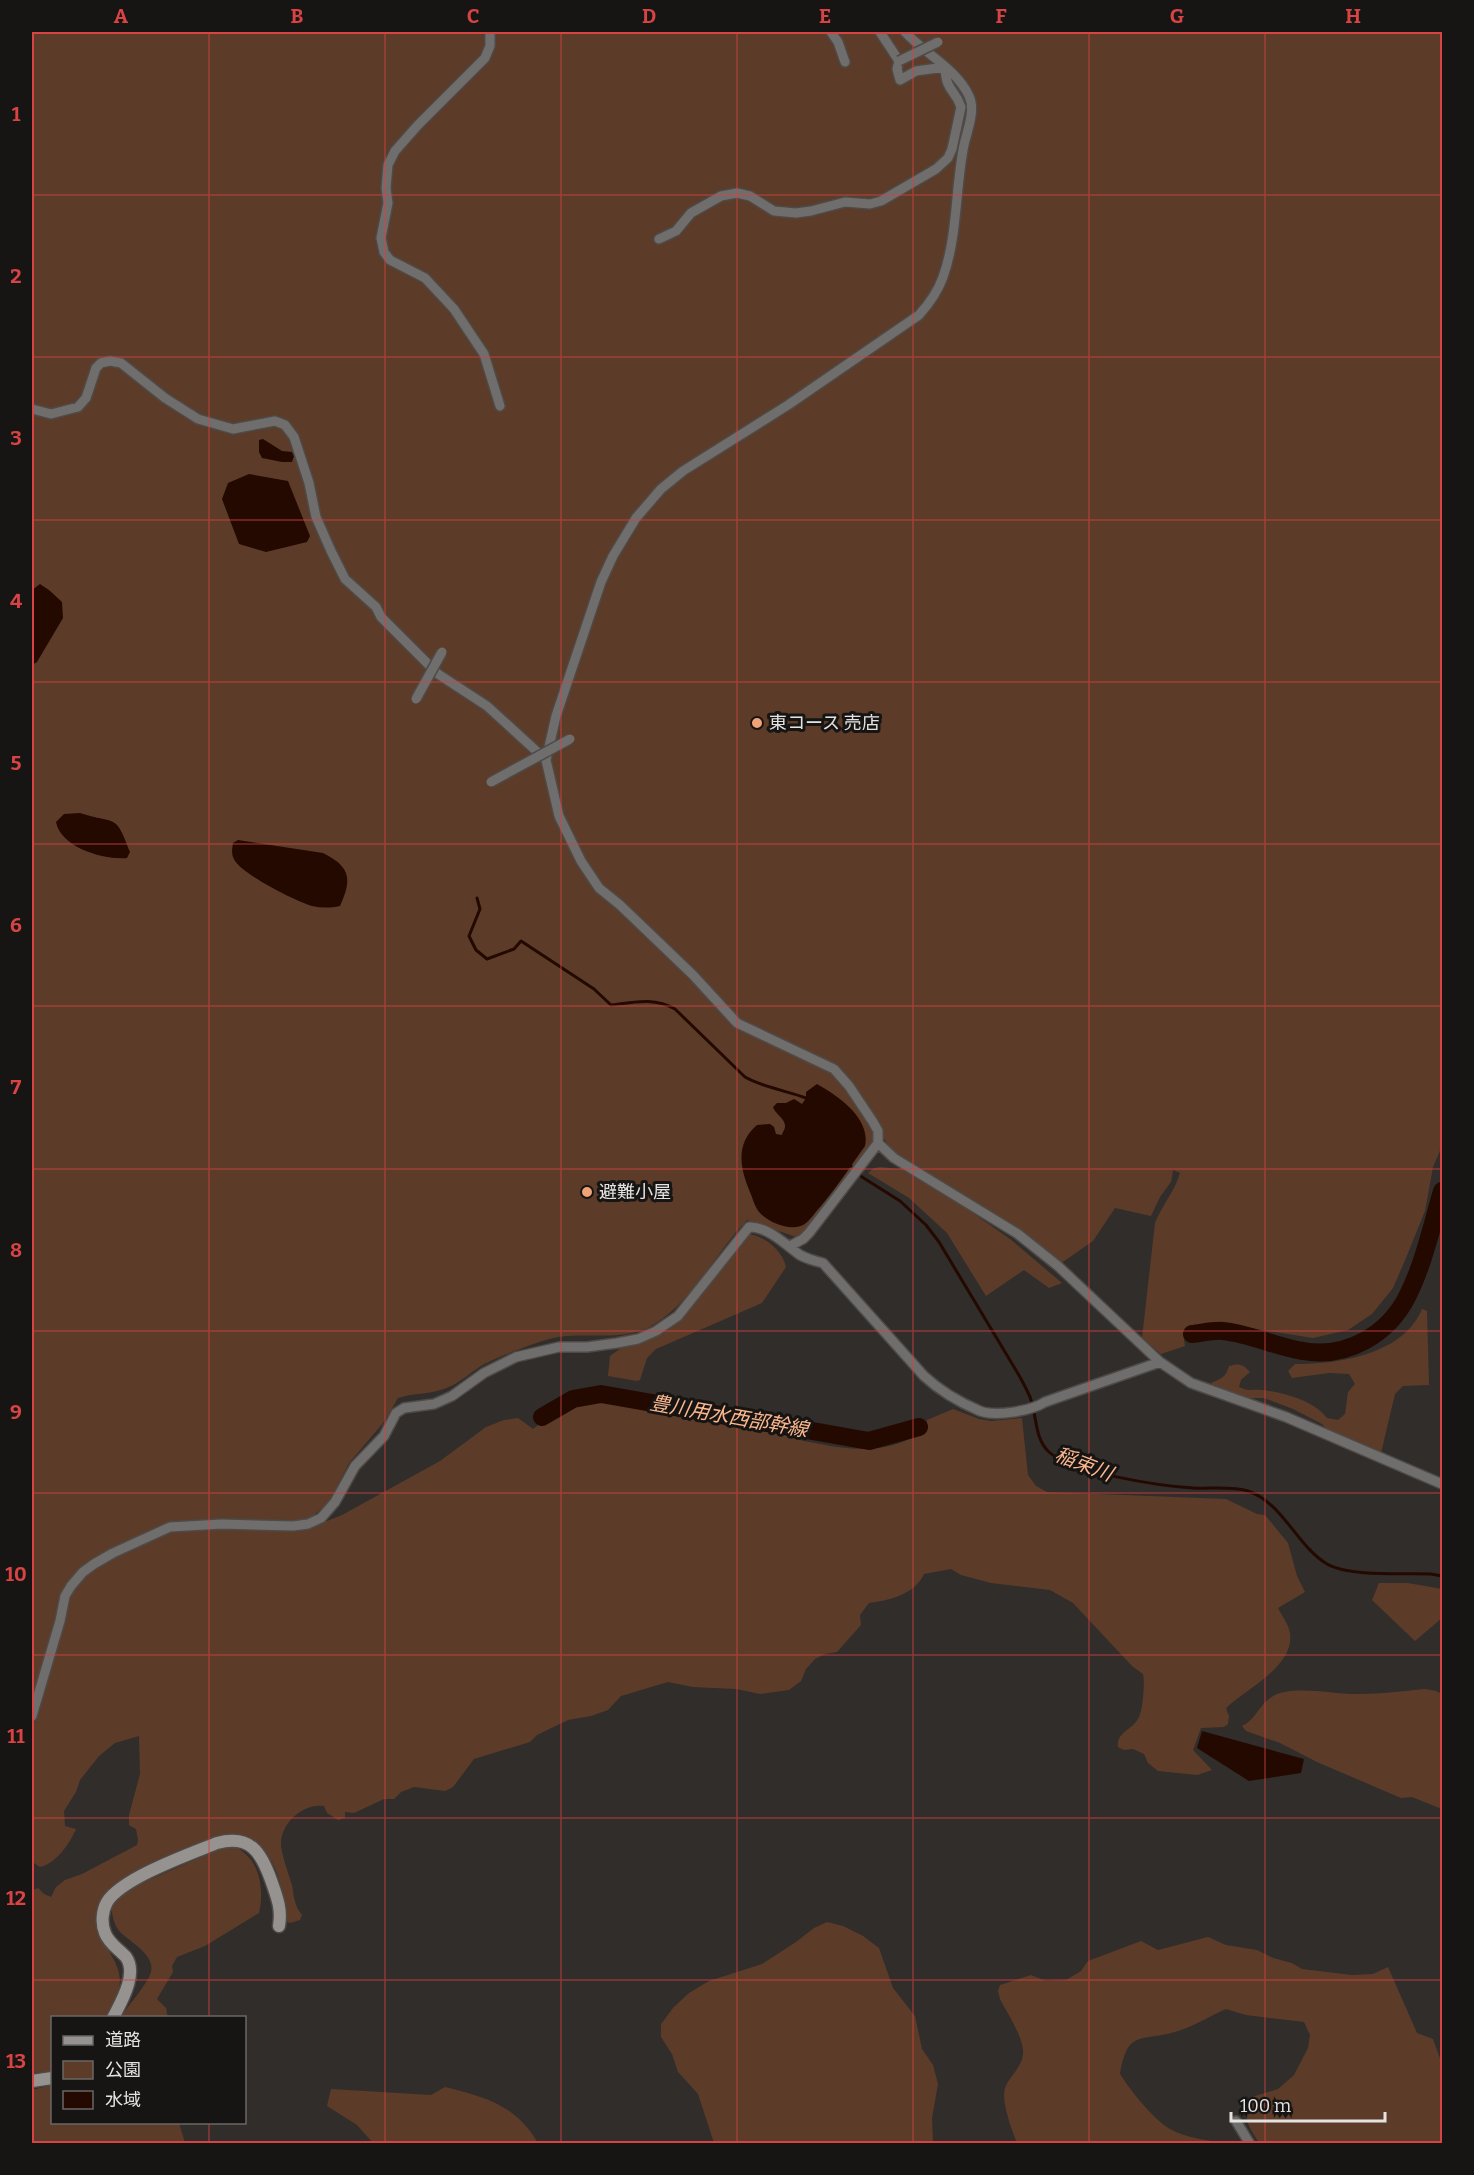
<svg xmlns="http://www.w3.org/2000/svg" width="1474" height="2175" viewBox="0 0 1474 2175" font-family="Bitter,'Noto Sans JP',serif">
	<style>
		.green { fill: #5c3c28 }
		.water { fill: #240900 }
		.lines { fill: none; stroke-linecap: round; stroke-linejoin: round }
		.stream { stroke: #240900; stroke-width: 3 }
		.river { stroke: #240900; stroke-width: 18 }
		.street-casing { stroke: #4e4a48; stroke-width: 12 }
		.secondary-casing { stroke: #4e4a48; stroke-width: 15 }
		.street { stroke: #706e6d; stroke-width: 9 }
		.secondary { stroke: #969290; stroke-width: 12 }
		.street-bridge-casing { stroke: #4e4a48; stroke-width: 12; stroke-linecap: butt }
		.street-bridge { stroke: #706e6d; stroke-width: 9 }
		.grid { fill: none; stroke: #d84444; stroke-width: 1.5; stroke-opacity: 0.55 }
		.poi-dot { fill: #efa376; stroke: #171514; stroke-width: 2 }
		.labels { text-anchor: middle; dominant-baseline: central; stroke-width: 6; stroke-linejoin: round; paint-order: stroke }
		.poi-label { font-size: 18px; fill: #e5e3e1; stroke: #171514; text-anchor: start }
		.water-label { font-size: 20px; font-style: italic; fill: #fcb78e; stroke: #171514 }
		.neatline { fill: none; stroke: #d84444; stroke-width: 2 }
		.grid-label { font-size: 20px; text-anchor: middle; font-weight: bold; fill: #d84444 }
	</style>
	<rect width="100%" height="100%" fill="#312d2b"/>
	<path class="green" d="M 32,32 L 1442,32 L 1442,1146 L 1433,1167 L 1425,1211 L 1406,1258 L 1393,1288 L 1372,1314 L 1348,1330 L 1313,1338 L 1230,1325 L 1199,1324 L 1195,1329 L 1183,1334 L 1185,1346 L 1161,1354 L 1142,1338 L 1155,1223 C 1162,1205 1175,1191 1180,1173 L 1173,1170 L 1171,1182 L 1160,1197 L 1151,1216 L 1115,1208 L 1093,1241 L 1060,1264 L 895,1154 L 884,1139 L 869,1146 L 799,1238 L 747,1220 C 715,1253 693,1301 653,1325 C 624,1342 589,1332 558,1337 C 541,1340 497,1357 481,1366 C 471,1372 462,1381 451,1386 C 434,1395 416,1392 398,1398 L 384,1422 L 349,1463 L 329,1502 L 313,1516 L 303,1520 L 293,1521 L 221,1520 L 170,1522 L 115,1549 L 85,1567 L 57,1620 L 32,1705 Z
		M 881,1167 L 907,1170 L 940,1190 L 1010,1239 L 1062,1283 L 1049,1288 L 1024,1270 L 986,1296 L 947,1233 L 909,1198 L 868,1173 L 874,1168 Z
		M 748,1234 C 765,1236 782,1250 786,1267 L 762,1303 L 656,1349 L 647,1358 L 640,1380 L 637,1381 L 608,1376 L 610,1356 L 621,1348 L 638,1344 L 659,1334 L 682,1318 Z
		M 1422,1309 L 1427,1311 L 1429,1385 L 1403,1386 L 1395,1394 L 1381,1453 L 1329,1432 L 1322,1424 L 1293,1409 L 1264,1398 L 1247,1398 L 1214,1389 L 1211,1383 C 1221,1379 1226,1377 1229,1366 C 1239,1363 1243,1364 1250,1372 L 1241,1380 L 1239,1387 C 1250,1392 1252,1389 1262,1390 C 1282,1392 1315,1401 1327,1418 L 1338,1420 L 1345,1414 L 1348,1392 L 1355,1384 L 1349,1374 L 1329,1373 L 1292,1378 L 1288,1371 L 1295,1364 C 1338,1364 1403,1355 1422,1309 Z
		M 595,1397 L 609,1398 L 796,1432 L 795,1439 C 830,1446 865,1455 900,1443 C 912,1438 923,1434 927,1420 L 953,1409 L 979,1419 L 991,1421 L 1022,1418 L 1028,1475 L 1036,1486 L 1047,1492 L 1226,1499 L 1257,1514 L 1265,1515 L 1288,1543 L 1297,1576 L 1305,1592 L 1278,1608 C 1282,1616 1289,1625 1290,1633 C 1295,1666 1246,1689 1226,1708 L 1229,1716 L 1228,1724 L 1224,1727 L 1201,1728 L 1193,1750 L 1212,1770 L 1197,1775 L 1158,1771 L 1148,1763 L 1144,1754 L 1133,1749 L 1124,1750 L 1118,1747 C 1116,1732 1133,1730 1139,1717 C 1143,1709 1145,1682 1143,1674 L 1132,1666 L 1073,1603 L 1050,1590 L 991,1583 L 961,1575 L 951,1569 L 924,1574 C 914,1595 890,1600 869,1603 L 860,1615 L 861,1625 L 837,1652 L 825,1654 L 815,1659 L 806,1669 L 801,1681 L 789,1690 L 760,1694 L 736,1689 L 693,1687 L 668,1682 L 621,1696 L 608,1710 L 591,1716 L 568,1720 L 537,1735 L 530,1742 L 474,1759 L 453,1787 L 445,1791 L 414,1787 L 401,1792 L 394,1799 L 384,1799 L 354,1813 L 345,1812 L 345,1818 L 338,1820 L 327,1813 L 324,1806 C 304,1803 281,1822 281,1844 C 281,1853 289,1875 292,1885 C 294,1896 294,1905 302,1915 L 300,1920 L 290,1923 L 285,1921 C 284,1898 280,1865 262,1850 C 256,1844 245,1841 237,1837 L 117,1885 C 112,1895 99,1918 98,1928 C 97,1934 102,1940 105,1945 C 125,1975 124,1986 107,2017 L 52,2018 L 52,2071 L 32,2073 L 32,1896 L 34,1890 L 38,1888 L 44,1894 L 51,1897 L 56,1887 L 65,1880 L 82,1874 L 137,1845 L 138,1840 L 136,1829 L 129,1825 L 129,1815 L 140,1774 L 139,1736 L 115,1743 L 99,1756 L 80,1780 L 76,1792 L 64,1811 L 65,1826 L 76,1829 C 70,1843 56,1864 40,1867 L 34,1863 L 32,1843 L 32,1730 L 48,1678 L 69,1595 L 86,1574 L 115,1557 L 173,1530 L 293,1529 L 317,1525 L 342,1515 L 440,1461 L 486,1427 L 504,1420 L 518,1418 L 533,1429 C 553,1414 569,1402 595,1397 Z
		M 1379,1583 L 1408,1583 L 1442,1589 L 1442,1618 L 1415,1641 L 1372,1600 Z
		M 1425,1689 L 1436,1691 L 1442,1694 L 1442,1809 L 1412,1797 L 1401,1798 L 1317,1762 L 1280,1743 L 1246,1731 L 1242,1726 C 1256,1720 1260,1702 1275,1695 C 1297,1685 1335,1695 1360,1694 C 1381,1694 1403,1691 1425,1689 Z
		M 231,1846 C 259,1854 265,1888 259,1913 L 205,1946 L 177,1957 L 172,1966 L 173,1972 L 157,1999 L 166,2008 L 168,2018 L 121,2017 C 129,2004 140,1993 148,1979 C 163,1955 125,1941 117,1928 C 113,1921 112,1913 111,1905 L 120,1895 L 131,1888 L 222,1848 Z
		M 827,1922 L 843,1926 L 863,1936 L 879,1948 L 893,1988 L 915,2016 L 922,2049 L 933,2065 L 938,2084 L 932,2118 L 933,2143 L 714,2143 L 698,2094 L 678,2072 L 672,2054 L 661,2037 L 661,2024 L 673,2008 L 689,1993 L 709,1981 L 762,1964 L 796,1942 L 814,1928 Z
		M 1208,1937 L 1226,1945 L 1257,1950 L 1273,1958 L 1292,1963 L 1302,1969 L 1352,1975 L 1373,1974 L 1388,1967 L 1417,2033 L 1433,2039 L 1442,2064 L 1442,2143 L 1259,2143 C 1248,2125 1241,2117 1252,2097 L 1278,2089 L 1294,2075 L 1308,2048 L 1310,2035 L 1304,2022 L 1246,2015 L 1226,2009 C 1210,2016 1193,2027 1175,2032 C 1140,2042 1128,2029 1120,2074 C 1131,2091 1152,2118 1170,2129 C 1185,2138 1207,2140 1224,2143 L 1017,2143 C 1012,2130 1001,2102 1005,2088 C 1009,2077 1021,2068 1023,2055 C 1025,2039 1007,2013 1000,1999 L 998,1991 L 1000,1985 L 1031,1975 L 1046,1981 L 1066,1980 L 1081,1971 L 1088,1961 L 1141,1941 L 1158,1950 Z
		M 52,2085 L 52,2122 L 179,2123 L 185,2143 L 32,2143 L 32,2090 Z
		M 445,2087 C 485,2097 516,2105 538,2143 L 373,2143 L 357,2125 L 327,2106 L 331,2089 L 431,2095 Z"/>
	<path class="water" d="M 263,439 L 282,451 L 292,452 L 294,456 L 292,462 L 282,462 L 262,458 L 259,452 L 259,440 Z
		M 249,474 L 288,481 L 310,536 L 307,542 L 266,552 L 239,544 L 222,499 L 228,483 Z
		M 40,584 L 49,590 L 62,602 L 63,618 L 37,662 L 32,665 L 32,590 Z
		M 80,813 C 117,825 115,812 130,852 L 127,858 C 104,860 61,848 56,822 L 64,814 Z
		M 238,840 L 323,853 C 351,867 352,879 340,906 C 330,908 321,908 312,906 C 295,901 244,875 235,861 C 231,855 232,850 233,843 Z
		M 817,1084 C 838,1096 871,1118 865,1146 C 850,1167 837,1187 821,1206 C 816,1211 811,1219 806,1223 C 794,1233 769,1223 760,1213 C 755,1208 753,1199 750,1192 C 740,1168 735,1144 757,1125 L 770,1124 L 774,1127 L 776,1134 L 782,1135 C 782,1132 785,1130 785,1127 C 786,1119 775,1114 773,1107 L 777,1103 L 786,1103 L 794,1099 L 802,1104 L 806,1098 L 806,1092 Z
		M 1202,1731 L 1304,1759 L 1301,1773 L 1249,1781 L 1197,1748 Z"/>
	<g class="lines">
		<path class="stream" d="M 477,898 L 480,909 L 469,936 L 476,950 L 487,959 L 514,949 L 521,941 L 594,989 L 611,1005 C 634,1002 655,997 675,1009 L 745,1077 C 762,1087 787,1091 806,1098
			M 851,1166 L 862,1177 L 900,1201 L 926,1225 L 939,1242 L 1020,1377 C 1023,1383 1027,1390 1030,1397 C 1037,1415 1034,1438 1049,1452 C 1072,1473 1161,1486 1193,1488 C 1210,1489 1232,1486 1248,1491 C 1283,1503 1296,1545 1327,1564 C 1350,1577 1403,1573 1431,1574 L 1442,1576"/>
		<path class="river" d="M 1192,1334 C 1202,1333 1213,1330 1223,1331 C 1251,1334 1276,1347 1303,1351 C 1347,1359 1389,1334 1408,1295 C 1424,1263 1432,1225 1442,1191
			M 542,1417 L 573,1399 L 601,1394 L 869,1441 L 919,1427"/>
		<defs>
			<path id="street" d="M 490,32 L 490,46 L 485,58 L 418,125 L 395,151 L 388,165 L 386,188 L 388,203 L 381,238 L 384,252 L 390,260 L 425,278 L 454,309 L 484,354 L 500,406
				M 831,32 L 838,42 L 845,62
				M 659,239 L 676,231 L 691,213 L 721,196 L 737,193 L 750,196 L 774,211 L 796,213 L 811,211 L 845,202 L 870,204 L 881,201 L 936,169 L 948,158 L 952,149 L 961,107 C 955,88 946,93 945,67 L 916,71 L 900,80 L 897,69 L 899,61 L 880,32
				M 32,409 L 51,414 L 78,407 L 86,398 L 96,368 L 101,363 L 110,361 L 121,363 L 165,398 L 198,419 L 233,429 L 275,421 L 285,425 L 294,437 L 309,483 L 316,517 L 331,551 L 345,579 L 376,607 L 381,617 L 438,674 L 487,706 L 544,758
				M 878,1143 L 894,1158 L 1018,1234 L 1058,1266 L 1160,1362 L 1191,1383 L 1286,1417 L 1442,1484
				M 790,1246 L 803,1239 L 809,1233 L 878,1143 L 878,1131 L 873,1122 L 849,1086 L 834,1069 L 737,1023 L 693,975 L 620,905 L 599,888 L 581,861 L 559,816 L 546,760 L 556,716 L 601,582 L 613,556 L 636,518 L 661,489 L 683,471 L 788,405 L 919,315 C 929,304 938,291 943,277 C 958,235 955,188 964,145 C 967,131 976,110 969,96 C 957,69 924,53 905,32
				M 32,1716 L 60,1621 L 65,1596 L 71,1586 L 83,1572 L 94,1564 L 113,1553 L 170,1527 L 222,1524 L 293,1526 L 308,1524 L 321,1518 L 335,1502 L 355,1466 L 384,1436 L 396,1413 L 404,1408 L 434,1404 L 452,1396 L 484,1373 L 516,1357 L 559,1347 L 587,1347 L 617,1343 L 638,1339 L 656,1331 L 678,1316 L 749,1227 C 767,1226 786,1245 800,1255 C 807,1259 815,1261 823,1263 L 924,1376 C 939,1390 961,1403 980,1411 C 996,1417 1031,1411 1045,1402 L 1160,1362
				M 1236,2121 L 1250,2144"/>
			<path id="secondary" d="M 113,2018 C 121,2002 138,1974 126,1957 C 119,1949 109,1944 105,1933 C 101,1923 102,1911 107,1902 C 122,1878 190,1854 217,1843 C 250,1834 261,1852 271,1880 C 277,1897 282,1909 279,1926
				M 32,2081 L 52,2078"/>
		</defs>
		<use href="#street" class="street-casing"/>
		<use href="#secondary" class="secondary-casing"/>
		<use href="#street" class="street"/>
		<use href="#secondary" class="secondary"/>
		<defs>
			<path id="street-bridge" d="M 899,61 L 938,42
				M 416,699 L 442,652
				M 491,782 L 570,739"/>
		</defs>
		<use href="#street-bridge" class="street-bridge-casing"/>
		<use href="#street-bridge" class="street-bridge"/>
	</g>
	<path class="grid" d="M 209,32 L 209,2018M 385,32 L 385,2144M 561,32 L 561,2144M 737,32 L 737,2144M 913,32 L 913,2144M 1089,32 L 1089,2144M 1265,32 L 1265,2144M 32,195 L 1442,195M 32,357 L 1442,357M 32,520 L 1442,520M 32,682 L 1442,682M 32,844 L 1442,844M 32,1006 L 1442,1006M 32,1169 L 1442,1169M 32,1331 L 1442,1331M 32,1493 L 1442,1493M 32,1655 L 1442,1655M 32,1818 L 1442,1818M 32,1980 L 1442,1980M 209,2122 L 209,2144"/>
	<g class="poi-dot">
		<circle cx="757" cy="723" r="6"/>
		<circle cx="587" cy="1192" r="6"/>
	</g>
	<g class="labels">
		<g class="poi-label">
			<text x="769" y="723">東コース 売店</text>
			<text x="599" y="1192">避難小屋</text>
		</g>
		<g class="water-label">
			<text transform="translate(729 1416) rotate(10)">豊川用水西部幹線</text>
			<text transform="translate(1084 1464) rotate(21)">稲束川</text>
		</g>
	</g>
	<rect width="1474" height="2175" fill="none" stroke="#171514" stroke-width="66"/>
	<rect x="51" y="2016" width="195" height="108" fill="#171514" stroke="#696766" stroke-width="1.5"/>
	<rect x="63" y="2036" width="30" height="9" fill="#969290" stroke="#696766" stroke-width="1.5"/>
	<text x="105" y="2046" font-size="18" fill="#e5e3e1">道路</text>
	<rect x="63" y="2061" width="30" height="18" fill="#5c3c28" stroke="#696766" stroke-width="1.5"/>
	<text x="105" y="2076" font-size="18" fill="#e5e3e1">公園</text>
	<rect x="63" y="2091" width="30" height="18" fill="#240900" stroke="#696766" stroke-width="1.5"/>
	<text x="105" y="2106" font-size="18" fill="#e5e3e1">水域</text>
	<path d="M1231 2112v9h154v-9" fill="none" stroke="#e5e3e1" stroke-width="3"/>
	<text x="1240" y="2112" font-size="18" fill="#e5e3e1" stroke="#171514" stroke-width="4.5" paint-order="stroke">100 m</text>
	<rect x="33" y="33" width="1408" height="2109" class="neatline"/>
	<g class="grid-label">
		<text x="121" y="23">A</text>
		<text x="297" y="23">B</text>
		<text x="473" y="23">C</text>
		<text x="649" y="23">D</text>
		<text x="825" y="23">E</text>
		<text x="1001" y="23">F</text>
		<text x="1177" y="23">G</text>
		<text x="1353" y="23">H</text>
		<text x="16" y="121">1</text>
		<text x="16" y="283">2</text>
		<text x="16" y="445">3</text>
		<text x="16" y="608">4</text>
		<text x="16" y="770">5</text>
		<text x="16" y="932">6</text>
		<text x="16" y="1094">7</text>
		<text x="16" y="1257">8</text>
		<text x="16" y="1419">9</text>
		<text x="16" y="1581">10</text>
		<text x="16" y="1743">11</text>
		<text x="16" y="1905">12</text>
		<text x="16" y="2068">13</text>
	</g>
</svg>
